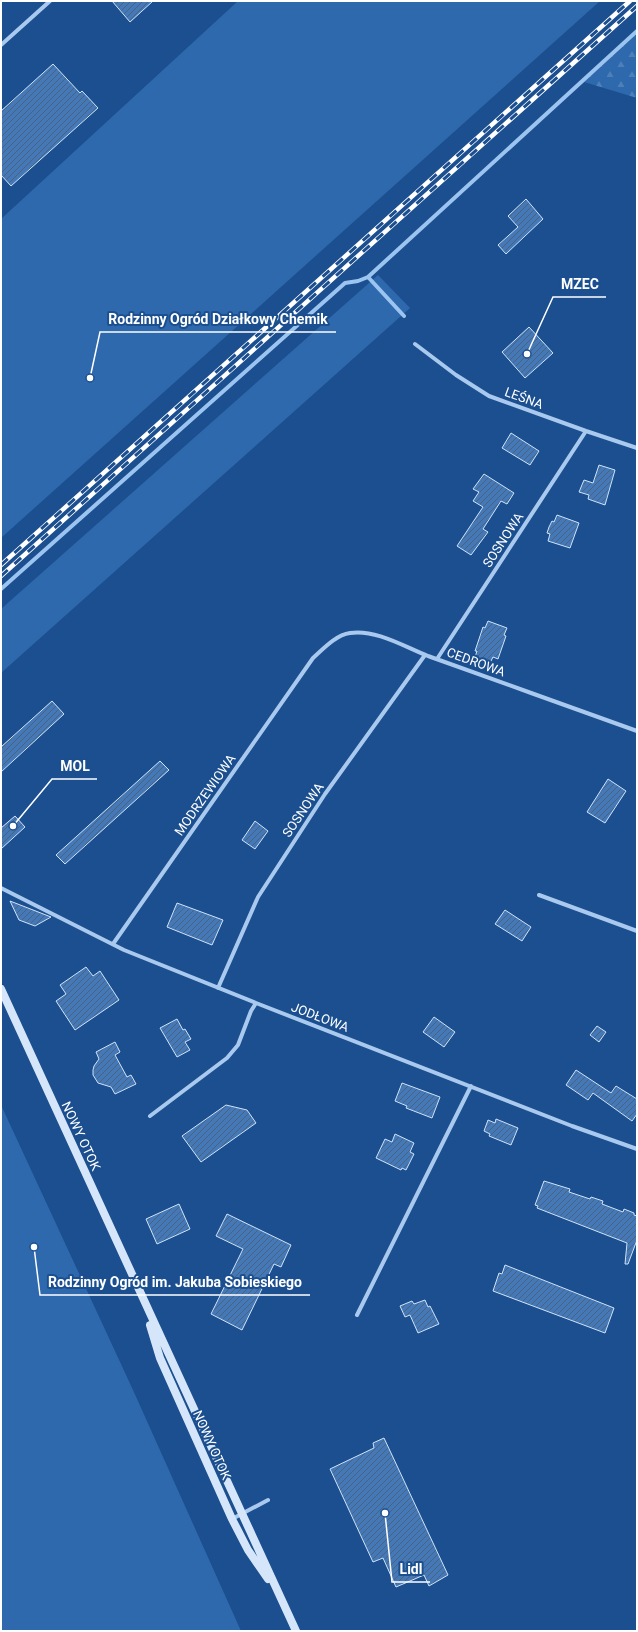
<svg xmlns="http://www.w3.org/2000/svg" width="638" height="1632" viewBox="0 0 638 1632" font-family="Roboto,sans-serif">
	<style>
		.green { fill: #2e69ad }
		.forest { fill: url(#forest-firs) }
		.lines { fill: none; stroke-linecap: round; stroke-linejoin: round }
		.stream { stroke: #9cc4f0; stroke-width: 4 }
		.building { fill: url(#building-hatch); stroke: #cfe3fa }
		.minor { stroke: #a9c9ee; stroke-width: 4 }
		.secondary { stroke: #d6e6fa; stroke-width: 8 }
		.rail-casing { stroke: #fff; stroke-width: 4.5 }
		.rail { stroke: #1b4f8f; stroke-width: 3; stroke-dasharray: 9; stroke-linecap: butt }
		.labels { text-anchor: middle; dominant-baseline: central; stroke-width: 4; stroke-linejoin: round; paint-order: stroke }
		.street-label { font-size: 13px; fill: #fff; stroke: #1b4f8f }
		.leader { fill: none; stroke: #fff; stroke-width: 1.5 }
		.callout-dot { fill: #fff; stroke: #1b4f8f; stroke-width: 1.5 }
		.callout-label { font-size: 14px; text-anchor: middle; font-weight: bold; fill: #fff; stroke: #1b4f8f; stroke-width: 4; stroke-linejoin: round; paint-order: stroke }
	</style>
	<defs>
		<pattern id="forest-firs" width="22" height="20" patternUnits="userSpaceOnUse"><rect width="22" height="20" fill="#2e69ad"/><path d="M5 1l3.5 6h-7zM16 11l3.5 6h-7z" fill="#4d80b9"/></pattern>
		<pattern id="building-hatch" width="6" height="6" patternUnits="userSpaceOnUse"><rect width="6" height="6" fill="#4478b7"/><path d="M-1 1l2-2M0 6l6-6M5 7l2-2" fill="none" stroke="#486282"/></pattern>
	</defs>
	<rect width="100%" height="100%" fill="#1b4f8f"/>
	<path class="green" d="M 238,1 L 600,1 L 1,538 L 1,219 Z
		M 378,275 L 410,308 L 1,673 L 1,609 Z
		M 1,1105 L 133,1390 L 241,1631 L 1,1631 Z"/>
	<path class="forest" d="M 637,34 L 637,98 L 584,82 Z"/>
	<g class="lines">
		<path class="stream" d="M 368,277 L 404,316
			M 1,589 L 345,283 L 358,281 L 368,277 L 637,31"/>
	</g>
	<path class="building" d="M 112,1 L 153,1 L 130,22 Z
		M 53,64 L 80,93 L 82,91 L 98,108 L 11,186 L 1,175 L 1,111 Z
		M 526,199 L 543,219 L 506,254 L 498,245 L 518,227 L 508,216 Z
		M 529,327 L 553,353 L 525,378 L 502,352 Z
		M 511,433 L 539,451 L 530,465 L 502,448 Z
		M 599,465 L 615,470 L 605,505 L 588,499 L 589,495 L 579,492 L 584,480 L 593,483 Z
		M 484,474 L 514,493 L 507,504 L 501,501 L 483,529 L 488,532 L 471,555 L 457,546 L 483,507 L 473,501 L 479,492 L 473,489 Z
		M 557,515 L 579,523 L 570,548 L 548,541 L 550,534 L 547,533 L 549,527 L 552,521 L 554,522 Z
		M 488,621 L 507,628 L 504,635 L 506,636 L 498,659 L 493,657 L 490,663 L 475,657 L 477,651 L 475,651 L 483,627 L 485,628 Z
		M 52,701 L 64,714 L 1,772 L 1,747 Z
		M 160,761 L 169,770 L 65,864 L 56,855 Z
		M 608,779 L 626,791 L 605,823 L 587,812 Z
		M 15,816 L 25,827 L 1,849 L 1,828 Z
		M 255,821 L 268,831 L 255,849 L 242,840 Z
		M 10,901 L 51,917 L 35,926 L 19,920 Z
		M 177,903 L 223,920 L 212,945 L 167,927 Z
		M 505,910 L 531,927 L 522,941 L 495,924 Z
		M 86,967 L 93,976 L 100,971 L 119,1000 L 75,1030 L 56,1001 L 66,994 L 60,985 Z
		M 434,1017 L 455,1032 L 444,1047 L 423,1032 Z
		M 177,1019 L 183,1030 L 185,1029 L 191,1039 L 185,1042 L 190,1050 L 177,1057 L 160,1028 Z
		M 597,1026 L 606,1032 L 599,1042 L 590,1035 Z
		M 115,1042 L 120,1052 L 115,1055 L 127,1077 L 131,1075 L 136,1084 L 115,1094 L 111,1087 L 98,1083 L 93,1075 L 93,1070 L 94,1066 L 99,1059 L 96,1052 Z
		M 576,1070 L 611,1093 L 616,1086 L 637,1099 L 637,1114 L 632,1121 L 593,1093 L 588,1100 L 566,1085 Z
		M 402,1083 L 440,1097 L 432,1118 L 406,1108 L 407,1106 L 395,1101 Z
		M 226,1105 L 247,1110 L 256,1123 L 201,1162 L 182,1136 Z
		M 496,1119 L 518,1128 L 511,1145 L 489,1136 L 490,1134 L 484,1131 L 488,1120 L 495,1123 Z
		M 395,1134 L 414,1143 L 410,1152 L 414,1154 L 406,1170 L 402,1168 L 401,1170 L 376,1158 L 385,1139 L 392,1142 Z
		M 544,1181 L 570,1189 L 569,1192 L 590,1199 L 591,1197 L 603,1201 L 602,1204 L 623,1212 L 624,1209 L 634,1213 L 634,1215 L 637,1216 L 637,1240 L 628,1264 L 625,1264 L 627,1243 L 537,1208 L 538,1206 L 535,1205 Z
		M 179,1204 L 190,1229 L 157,1244 L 146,1219 Z
		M 227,1214 L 291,1245 L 281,1267 L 274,1264 L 242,1330 L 211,1314 L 243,1249 L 216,1236 Z
		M 505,1265 L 614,1308 L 605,1333 L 493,1291 L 499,1273 L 502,1274 Z
		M 425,1300 L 428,1307 L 430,1306 L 439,1324 L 418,1333 L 410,1315 L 405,1317 L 400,1306 L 412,1301 L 414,1304 Z
		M 384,1438 L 448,1575 L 429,1586 L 424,1575 L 396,1587 L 383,1558 L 373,1562 L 330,1469 L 374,1448 L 373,1443 Z"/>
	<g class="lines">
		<path class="minor" d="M 1,45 L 50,1
			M 415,344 L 456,375 L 489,396 L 586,431 L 637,448
			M 437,659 L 586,431
			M 1,888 L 124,950 L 256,1003 L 572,1126 L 637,1149
			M 539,895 L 637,931
			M 113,944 L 313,658 C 324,648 336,635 350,633 C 376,629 405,647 428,656 C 498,681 567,706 637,731
			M 218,988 L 258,897 L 325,794 L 425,655
			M 150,1116 L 227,1058 L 238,1045 L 251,1011 L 256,1003
			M 357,1315 L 471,1086
			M 232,1519 L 268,1500"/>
		<path class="secondary" d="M 1,989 L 296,1631
			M 150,1325 L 160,1358 L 232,1519 L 248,1550 L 268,1579"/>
		<defs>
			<path id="rail" d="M 1,565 L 630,1
				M 1,576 L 637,6"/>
		</defs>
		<use href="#rail" class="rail-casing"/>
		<use href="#rail" class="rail"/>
	</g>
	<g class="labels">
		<g class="street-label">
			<text transform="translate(524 398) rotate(20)">LEŚNA</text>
			<text transform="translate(503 540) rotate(-57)">SOSNOWA</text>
			<text transform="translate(476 662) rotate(20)">CEDROWA</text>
			<text transform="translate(205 795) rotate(-55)">MODRZEWIOWA</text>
			<text transform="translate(303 810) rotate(-56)">SOSNOWA</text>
			<text transform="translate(320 1017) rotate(21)">JODŁOWA</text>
			<text transform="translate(81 1136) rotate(65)">NOWY OTOK</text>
			<text transform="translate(212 1445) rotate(66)">NOWY OTOK</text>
		</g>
	</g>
	<path class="leader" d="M527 354L553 297H606M90 378L100 332H336M13 826L52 779H97M34 1247L40 1295H310M385 1513L392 1582H430"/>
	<g class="callout-dot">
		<circle cx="527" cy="354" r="4"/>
		<circle cx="90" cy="378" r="4"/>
		<circle cx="13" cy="826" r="4"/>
		<circle cx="34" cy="1247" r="4"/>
		<circle cx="385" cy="1513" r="4"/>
	</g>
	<g class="callout-label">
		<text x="580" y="289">MZEC</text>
		<text x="218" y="324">Rodzinny Ogród Działkowy Chemik</text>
		<text x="75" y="771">MOL</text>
		<text x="175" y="1287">Rodzinny Ogród im. Jakuba Sobieskiego</text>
		<text x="411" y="1574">Lidl</text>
	</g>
	<rect width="638" height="1632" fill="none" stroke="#ffffff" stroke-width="4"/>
</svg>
